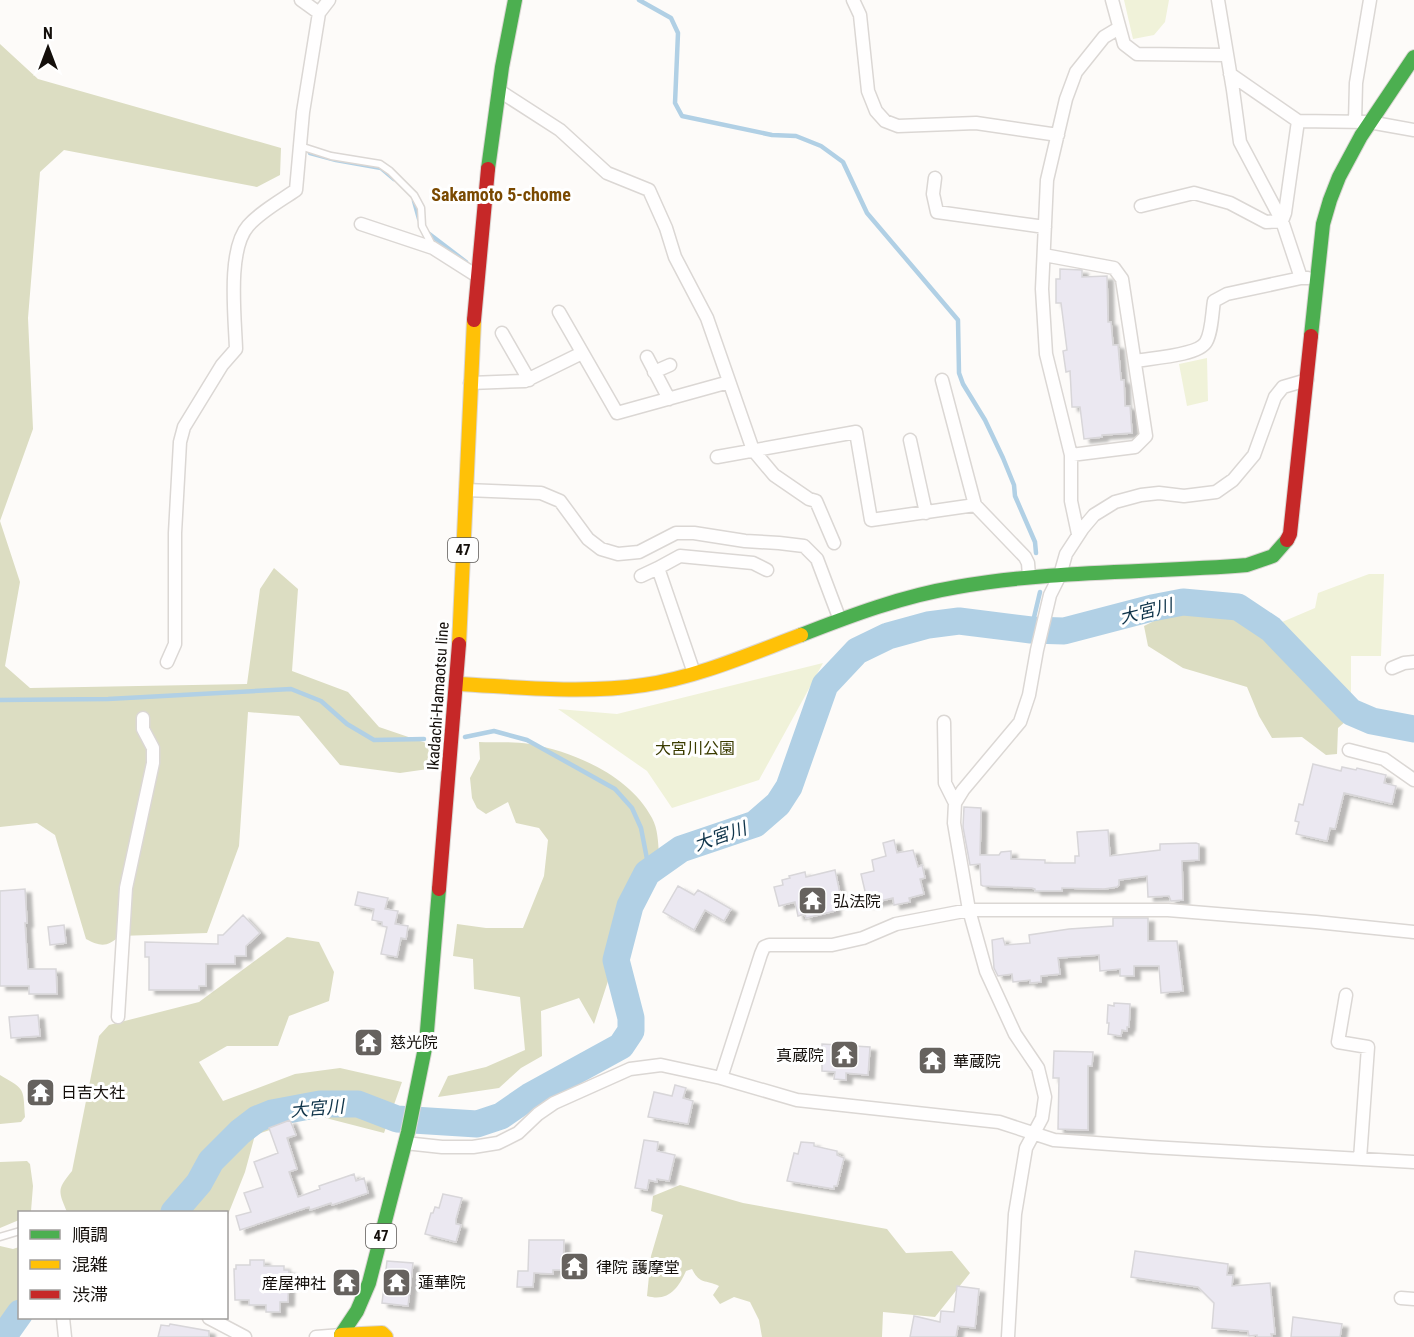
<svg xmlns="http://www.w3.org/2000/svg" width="1414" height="1337" viewBox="0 0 1414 1337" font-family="'Roboto Condensed','Noto Sans JP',sans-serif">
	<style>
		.green { fill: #f0f2d9 }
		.forest { fill: #dcddc2 }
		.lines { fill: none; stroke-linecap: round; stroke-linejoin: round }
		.stream { stroke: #b1d0e5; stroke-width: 4.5 }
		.river { stroke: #b1d0e5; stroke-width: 27 }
		.building { fill: #ebe8f1; stroke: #d8d6d9; stroke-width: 1.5; filter: url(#shadow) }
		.lane-casing { stroke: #dbd7d4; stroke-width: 9 }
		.street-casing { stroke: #dbd7d4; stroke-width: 15 }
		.fast-casing { stroke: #dbd7d4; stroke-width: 16 }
		.slow-casing { stroke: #dbd7d4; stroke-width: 16 }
		.jam-casing { stroke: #dbd7d4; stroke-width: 16 }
		.lane { stroke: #fffefe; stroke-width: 6 }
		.street { stroke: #fffefe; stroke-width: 12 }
		.fast { stroke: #4caf50; stroke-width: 14 }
		.slow { stroke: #ffc107; stroke-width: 14 }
		.jam { stroke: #c62828; stroke-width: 14 }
		.labels { text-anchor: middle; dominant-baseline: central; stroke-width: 6; stroke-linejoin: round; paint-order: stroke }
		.shield { fill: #fff; stroke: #5a5754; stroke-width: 1.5 }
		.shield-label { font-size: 15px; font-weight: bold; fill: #140f0b }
		.street-label { font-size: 16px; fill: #140f0b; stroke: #fff }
		.park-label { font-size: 16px; fill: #3b3c00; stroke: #fff }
		.poi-label { font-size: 16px; fill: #140f0b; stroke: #fff; text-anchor: start }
		.neighbourhood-label { font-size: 18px; font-weight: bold; fill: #7a4900; stroke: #fff }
		.water-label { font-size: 18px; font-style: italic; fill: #0f344a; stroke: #fff }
	</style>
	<defs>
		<filter id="shadow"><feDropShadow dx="6" dy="4" stdDeviation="1.5" flood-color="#0004"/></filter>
	</defs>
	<rect width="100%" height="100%" fill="#fdfbf9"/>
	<path class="green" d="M 1124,0 L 1169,0 L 1165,22 L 1154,35 L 1133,39 Z
		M 1207,358 L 1208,401 L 1187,406 L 1179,364 Z
		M 1369,574 L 1384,574 L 1381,656 L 1351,656 L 1351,705 L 1318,669 L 1282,622 L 1315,608 L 1318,593 Z
		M 823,663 L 759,780 L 672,808 L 647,771 L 558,709 L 617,714 Z"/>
	<path class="forest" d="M 0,44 L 38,79 L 281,148 L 280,175 L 257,187 L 64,150 L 40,172 L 28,318 L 33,429 L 0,521 L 20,582 L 5,666 L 30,688 L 247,684 L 260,589 L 274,568 L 298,589 L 292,671 L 348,692 L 379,727 L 429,744 L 428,769 L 400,773 L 340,765 L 299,716 L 248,712 L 239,846 L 207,933 L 120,936 C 107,947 101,947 86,939 L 55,835 L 37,823 L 0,827 Z
		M 1209,613 L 1235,620 L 1271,639 L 1346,721 L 1338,728 L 1337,754 L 1326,755 L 1302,737 L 1272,738 L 1259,716 L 1247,687 L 1183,668 L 1148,646 L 1144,626 L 1164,616 Z
		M 479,742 C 495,743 513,741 530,744 C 575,752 630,776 652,818 C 658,829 658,842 659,854 L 642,867 L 624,902 L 608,981 L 594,1024 L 579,998 L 541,1011 L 542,1056 L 521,1068 L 499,1088 L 438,1097 L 448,1076 L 486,1067 L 525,1050 L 520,997 L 474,989 L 473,959 L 453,956 L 457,924 L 486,928 L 523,928 L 544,876 L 548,840 L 539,828 L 516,823 L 508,802 L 486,814 L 477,808 L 472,798 L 470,778 L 480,759 Z
		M 287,937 L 319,942 L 334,972 L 329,1001 L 289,1016 L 278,1046 L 227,1046 L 199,1062 L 223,1101 L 295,1074 L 340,1068 L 402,1082 L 384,1133 L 314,1115 L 255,1135 L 245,1172 L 227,1217 L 226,1212 L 67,1212 C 58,1190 57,1190 72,1171 L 99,1036 L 109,1025 L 199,1002 Z
		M 0,1075 C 26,1090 23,1088 25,1117 L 21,1122 L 0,1124 Z
		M 27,1161 L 30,1164 L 33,1186 L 31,1211 L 20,1212 L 19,1220 L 0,1228 L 0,1162 Z
		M 680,1185 L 743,1203 L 887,1229 L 906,1253 L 952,1251 L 970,1273 L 935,1317 L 883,1312 L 882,1337 L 762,1337 L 759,1320 L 750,1302 L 734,1297 L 720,1304 L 713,1295 L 719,1286 C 705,1279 700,1285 692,1269 L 686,1271 C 678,1289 668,1302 647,1296 L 651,1256 L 663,1215 L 651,1211 L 653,1196 Z
		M 0,1246 L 13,1249 L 19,1247 L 19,1298 L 14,1313 L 0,1330 Z"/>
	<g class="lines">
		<path class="stream" d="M 639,0 L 671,18 L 678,33 L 675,103 L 682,116 L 772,135 L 796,136 L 821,146 L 843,162 L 867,213 L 958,320 L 959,373 L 963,384 L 985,420 L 1003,458 L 1014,485 L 1015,496 L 1035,542 L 1036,553
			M 310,153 L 336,160 L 381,168 L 394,179
			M 414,201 L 419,219
			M 428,233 L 466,262
			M 1031,630 L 1040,592
			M 0,700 L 108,699 L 291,689 L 321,701 L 347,724 L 374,740 L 424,739
			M 465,737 L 494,731 L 527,740 L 615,789 L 632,808 L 641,828 L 647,859 L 652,869"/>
		<path class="river" d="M 174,1212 L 199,1183 L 211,1161 L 240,1132 L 257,1119 L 272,1113 L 320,1104 L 358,1104 L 397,1119 L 477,1124 L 501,1116 L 530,1096 L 621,1046 L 631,1031 L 631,1018 L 616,960 L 630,906 L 647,873 L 681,849 L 755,824 L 778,804 L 789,787 L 825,685 L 857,651 L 888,636 L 928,625 L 959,621 L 1031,630 L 1064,631 L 1152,608 L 1183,602 L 1238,607 L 1271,629 L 1351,712 L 1372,721 L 1414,729
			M 3,1337 L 20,1313"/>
	</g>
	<path class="building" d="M 1060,269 L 1082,270 L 1082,277 L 1107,276 L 1108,322 L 1111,322 L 1113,345 L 1118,345 L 1121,380 L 1124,380 L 1125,406 L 1130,406 L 1132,433 L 1102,435 L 1102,437 L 1084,439 L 1080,407 L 1072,407 L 1070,371 L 1066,372 L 1063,351 L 1067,350 L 1061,303 L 1056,303 L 1056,279 L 1060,279 Z
		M 1313,764 L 1341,771 L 1342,767 L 1356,770 L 1357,768 L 1386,775 L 1384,783 L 1396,786 L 1392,804 L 1344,793 L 1335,829 L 1330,828 L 1327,841 L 1296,834 L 1299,822 L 1295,821 L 1299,804 L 1303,805 Z
		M 964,807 L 981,808 L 980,855 L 999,855 L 1001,852 L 1011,851 L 1011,859 L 1045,860 L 1045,863 L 1075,863 L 1075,856 L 1079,856 L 1077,832 L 1108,830 L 1110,856 L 1160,850 L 1160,844 L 1196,843 L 1199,844 L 1199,860 L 1182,861 L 1183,900 L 1171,901 L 1169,896 L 1148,897 L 1147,876 L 1119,880 L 1119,885 L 1117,887 L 1104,889 L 1062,888 L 1062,891 L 1035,891 L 1035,889 L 1032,888 L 983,886 L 981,885 L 980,864 L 970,865 L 963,827 Z
		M 894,840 L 897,853 L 913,850 L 918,867 L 922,865 L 925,878 L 920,879 L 924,894 L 909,898 L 910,902 L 894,905 L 893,898 L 868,904 L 861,874 L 874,871 L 872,860 L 886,856 L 883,843 Z
		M 835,870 L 842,903 L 834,905 L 835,911 L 806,918 L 805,914 L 798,916 L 795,902 L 779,906 L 774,887 L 783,885 L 782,880 L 790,878 L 789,876 L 805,872 L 806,877 Z
		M 678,886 L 694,895 L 698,890 L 731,909 L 724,921 L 705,910 L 694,930 L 663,912 Z
		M 25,889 L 27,923 L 25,923 L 28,969 L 56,969 L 57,994 L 29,994 L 29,986 L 0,986 L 0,891 Z
		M 358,892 L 388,898 L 385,909 L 398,911 L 395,924 L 408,926 L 406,939 L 401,938 L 397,957 L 381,954 L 387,927 L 382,926 L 382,922 L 372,920 L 374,909 L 355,905 Z
		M 243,915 L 260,933 L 246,946 L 246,956 L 235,956 L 235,964 L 206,964 L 206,986 L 199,986 L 199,990 L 149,990 L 149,957 L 145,957 L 145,942 L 218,944 L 218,935 L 223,935 Z
		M 1113,918 L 1148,918 L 1148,941 L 1177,941 L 1183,991 L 1161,993 L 1159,966 L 1134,966 L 1134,976 L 1120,976 L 1120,969 L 1100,971 L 1099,955 L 1058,958 L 1060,974 L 1041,976 L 1041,982 L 1030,983 L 1030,980 L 1013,982 L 1012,974 L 998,976 L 994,968 L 992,940 L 1003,938 L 1005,945 L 1030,943 L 1029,935 L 1069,929 L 1113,926 Z
		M 64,925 L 66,943 L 50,945 L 48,927 Z
		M 1114,1003 L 1130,1004 L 1129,1027 L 1127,1027 L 1127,1031 L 1122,1030 L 1121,1036 L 1108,1034 L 1109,1023 L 1107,1023 L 1108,1005 L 1114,1006 Z
		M 38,1015 L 40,1036 L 11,1038 L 9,1017 Z
		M 822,1044 L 870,1047 L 868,1075 L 846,1073 L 846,1080 L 834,1079 L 835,1072 L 822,1071 Z
		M 1054,1051 L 1093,1052 L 1092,1066 L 1088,1066 L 1088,1130 L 1058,1129 L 1059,1078 L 1053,1078 Z
		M 675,1085 L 686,1088 L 683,1098 L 693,1101 L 688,1124 L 648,1117 L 654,1092 L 672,1096 Z
		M 290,1120 L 296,1135 L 287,1138 L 297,1169 L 289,1172 L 298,1197 L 320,1189 L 319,1186 L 354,1174 L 356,1181 L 364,1178 L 368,1193 L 332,1205 L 331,1203 L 310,1210 L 309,1207 L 240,1230 L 236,1216 L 251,1212 L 244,1193 L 263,1187 L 254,1162 L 278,1153 L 269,1128 Z
		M 644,1140 L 658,1142 L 657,1151 L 675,1155 L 669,1181 L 657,1179 L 657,1182 L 649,1180 L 647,1190 L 635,1188 Z
		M 801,1142 L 814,1143 L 814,1146 L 837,1151 L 837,1155 L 844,1158 L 837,1186 L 834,1186 L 834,1189 L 787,1181 L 794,1153 L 798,1154 Z
		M 443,1194 L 462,1198 L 456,1219 L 456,1224 L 461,1225 L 456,1242 L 425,1234 L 431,1213 L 433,1213 L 435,1207 L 439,1208 Z
		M 529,1240 L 564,1240 L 563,1270 L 553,1270 L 553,1274 L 534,1273 L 533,1287 L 517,1287 L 518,1271 L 528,1271 Z
		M 1135,1251 L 1228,1264 L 1227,1275 L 1233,1275 L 1232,1286 L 1270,1283 L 1275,1334 L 1271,1334 L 1272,1337 L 1257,1337 L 1257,1335 L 1249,1336 L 1248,1331 L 1212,1328 L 1214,1303 L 1198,1287 L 1131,1277 Z
		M 250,1260 L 264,1260 L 264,1266 L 284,1266 L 284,1270 L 289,1270 L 288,1302 L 280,1302 L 280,1312 L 266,1312 L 266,1305 L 249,1305 L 249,1300 L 235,1300 L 234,1269 L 236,1269 L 236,1265 L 250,1265 Z
		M 387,1261 L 413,1263 L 408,1306 L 382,1303 Z
		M 957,1286 L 979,1289 L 975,1328 L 958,1326 L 956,1337 L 910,1337 L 914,1316 L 940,1322 L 941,1311 L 954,1312 Z
		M 1293,1317 L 1342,1324 L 1340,1337 L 1291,1337 Z
		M 170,1324 L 209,1331 L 209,1337 L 158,1337 L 161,1325 L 169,1326 Z"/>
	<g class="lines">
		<defs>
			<path id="lane" d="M 300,146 L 331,156 L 380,164 L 390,171 L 414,195 L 421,208 L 422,226 L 433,247
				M 0,1237 L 20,1231"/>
			<path id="street" d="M 301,0 L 319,13
				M 853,0 L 860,15 L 868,91 L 876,111 L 885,121 L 898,126 L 976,123 L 1058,135
				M 1112,0 L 1124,44 L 1137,54 L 1226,55
				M 1218,0 L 1233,90 L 1240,142 L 1282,221 L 1301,278
				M 1230,74 L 1298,121
				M 498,90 L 560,130 L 607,173 L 649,190 L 666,228 L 675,257 L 707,318 L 753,450 L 774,475 L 809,499 L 816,501 L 834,543
				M 1355,122 L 1356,83 L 1370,0
				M 935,178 L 933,194 L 937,212 L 1045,227
				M 1141,206 L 1194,193 L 1230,203 L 1266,222 L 1282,221
				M 1282,221 L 1285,213 L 1298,121 L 1369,122 L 1414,130
				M 361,224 L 433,248 L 477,276
				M 1044,255 L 1114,268 L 1122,279 L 1146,436 L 1135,447 L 1071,455
				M 559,312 L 617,413 L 729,382
				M 502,333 L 529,380
				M 647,357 L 669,399
				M 1135,361 C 1150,358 1198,356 1206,342 C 1212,332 1212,313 1214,301 L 1227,294 L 1301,278 L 1308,278
				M 654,372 L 670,365
				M 942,380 L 975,505
				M 470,383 L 525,381 L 582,353
				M 910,440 L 926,513
				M 717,457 L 856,432 L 871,520 L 975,505 L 1025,557 L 1028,563 L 1029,576
				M 466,490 L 541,493 L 560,501 L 588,539 L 601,549 L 618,554 L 639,552 L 676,533 L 694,533 L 745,541 L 779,543 L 804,546 L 817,559 L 840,620
				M 1078,534 L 1071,501 L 1071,455 L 1046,354 L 1042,289 L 1047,180 L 1066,99 L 1076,72 L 1104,37 L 1119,28
				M 641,576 L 658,568
				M 167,662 L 175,644 L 175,533 L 180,442 L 184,427 L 222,365 L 236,349 C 235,317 227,250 248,226 C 260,212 280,201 296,190 L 303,112 L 319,13 L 329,0
				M 1392,668 L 1404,663 L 1414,662
				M 694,673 L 658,568 L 680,556 L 753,563 L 767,570
				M 944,722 L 945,783 L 955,803
				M 1349,750 L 1384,759 L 1414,780
				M 1346,995 L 1338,1042 L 1368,1047 L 1360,1159
				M 118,1017 L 126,888 L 153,763 L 153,748 L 143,729 L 143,718
				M 721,1078 L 761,954 L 764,947 L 769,945 L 832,945 L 863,938 L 896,924 L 969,910 L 1168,910 L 1316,922 L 1414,932
				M 405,1143 L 442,1147 L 473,1147 L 498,1143 L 518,1133 L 538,1114 L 554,1103 L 630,1069 L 661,1065 L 721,1078 L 797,1100 L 999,1122 L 1054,1140 L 1151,1147 L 1414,1162
				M 1401,1298 L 1414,1299
				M 63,1318 L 65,1337
				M 209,1318 L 245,1337
				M 316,1337 L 341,1335
				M 1008,1337 L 1015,1214 L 1026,1148 L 1042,1118 L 1045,1097 L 1038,1068 L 1015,1034 L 986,971 L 969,910 L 954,823 L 955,803 L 963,790 L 1020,722 L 1029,695 L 1037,650 L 1050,595 L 1060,575 L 1066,554 L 1083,528 L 1094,515 L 1115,502 L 1141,495 L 1159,493 L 1184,496 L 1216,492 L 1233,480 L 1254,455 L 1275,397 L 1283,387 L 1307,380"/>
			<path id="fast" d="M 488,169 L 502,67 L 515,0
				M 1311,336 L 1323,224 L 1330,200 L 1339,177 L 1361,136 L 1414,57
				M 801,635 C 852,615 903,596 957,587 C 1052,570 1151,573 1247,565 L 1273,556 L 1287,540
				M 341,1335 L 357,1311 L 369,1283 L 408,1132 L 426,1043 L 439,889"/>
			<path id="slow" d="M 459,644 L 474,320
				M 457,684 C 519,687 582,694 644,685 C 698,677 750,654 801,635
				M 341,1335 L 382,1333 L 386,1337"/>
			<path id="jam" d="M 474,320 L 488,169
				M 1287,540 L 1290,534 L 1311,336
				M 439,889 L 459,644"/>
		</defs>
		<use href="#lane" class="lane-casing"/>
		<use href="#street" class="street-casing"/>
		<use href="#fast" class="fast-casing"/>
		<use href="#slow" class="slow-casing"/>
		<use href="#jam" class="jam-casing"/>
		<use href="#lane" class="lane"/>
		<use href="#street" class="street"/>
		<use href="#fast" class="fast"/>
		<use href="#slow" class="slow"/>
		<use href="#jam" class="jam"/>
	</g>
	<defs>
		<symbol id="temple-square" viewBox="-11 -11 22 22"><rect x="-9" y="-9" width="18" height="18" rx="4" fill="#66625e" stroke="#fff"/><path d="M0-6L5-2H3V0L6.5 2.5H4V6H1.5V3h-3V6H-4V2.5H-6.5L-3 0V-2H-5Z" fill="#fff"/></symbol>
	</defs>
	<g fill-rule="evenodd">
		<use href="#temple-square" x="796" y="884" width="33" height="33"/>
		<use href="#temple-square" x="352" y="1026" width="33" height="33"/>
		<use href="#temple-square" x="828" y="1038" width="33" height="33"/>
		<use href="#temple-square" x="916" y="1044" width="33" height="33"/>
		<use href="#temple-square" x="24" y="1076" width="33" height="33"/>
		<use href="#temple-square" x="558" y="1250" width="33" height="33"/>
		<use href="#temple-square" x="380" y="1266" width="33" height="33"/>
		<use href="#temple-square" x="330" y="1266" width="33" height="33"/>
	</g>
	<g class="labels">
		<g class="shield">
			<rect x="448" y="538" width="30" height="24" rx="4.5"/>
			<rect x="366" y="1224" width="30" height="24" rx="4.5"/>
		</g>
		<g class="shield-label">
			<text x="463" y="550">47</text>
			<text x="381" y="1236">47</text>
		</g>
		<g class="street-label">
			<text transform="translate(438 696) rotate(-86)">Ikadachi-Hamaotsu line</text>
		</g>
		<g class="park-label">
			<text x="695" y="748">大宮川公園</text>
		</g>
		<g class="poi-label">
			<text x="833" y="901">弘法院</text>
			<text x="390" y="1042">慈光院</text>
			<text x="824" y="1055" text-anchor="end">真蔵院</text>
			<text x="953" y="1061">華蔵院</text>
			<text x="61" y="1092">日吉大社</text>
			<text x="596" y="1267">律院 護摩堂</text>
			<text x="418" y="1282">蓮華院</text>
			<text x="326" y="1283" text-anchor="end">産屋神社</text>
		</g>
		<g class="neighbourhood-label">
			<text x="501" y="194">Sakamoto 5-chome</text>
		</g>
		<g class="water-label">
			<text transform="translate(1146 611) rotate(-14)">大宮川</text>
			<text transform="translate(720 836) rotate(-19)">大宮川</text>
			<text transform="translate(317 1108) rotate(-5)">大宮川</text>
		</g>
	</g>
	<rect x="18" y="1211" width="210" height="108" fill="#ffffff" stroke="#a19f9d" stroke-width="1.5"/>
	<rect x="30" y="1230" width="30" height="9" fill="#4caf50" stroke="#a19f9d" stroke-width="1.5"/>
	<text x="72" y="1241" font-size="18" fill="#140f0b">順調</text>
	<rect x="30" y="1260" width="30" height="9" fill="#ffc107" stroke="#a19f9d" stroke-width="1.5"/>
	<text x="72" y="1271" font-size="18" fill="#140f0b">混雑</text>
	<rect x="30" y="1290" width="30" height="9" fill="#c62828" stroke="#a19f9d" stroke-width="1.5"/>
	<text x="72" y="1301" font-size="18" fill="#140f0b">渋滞</text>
	<g transform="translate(48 48)" stroke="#ffffff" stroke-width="4.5" paint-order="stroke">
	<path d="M0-4.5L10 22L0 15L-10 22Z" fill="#140f0b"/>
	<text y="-9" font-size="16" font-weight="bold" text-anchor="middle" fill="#140f0b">N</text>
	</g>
</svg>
